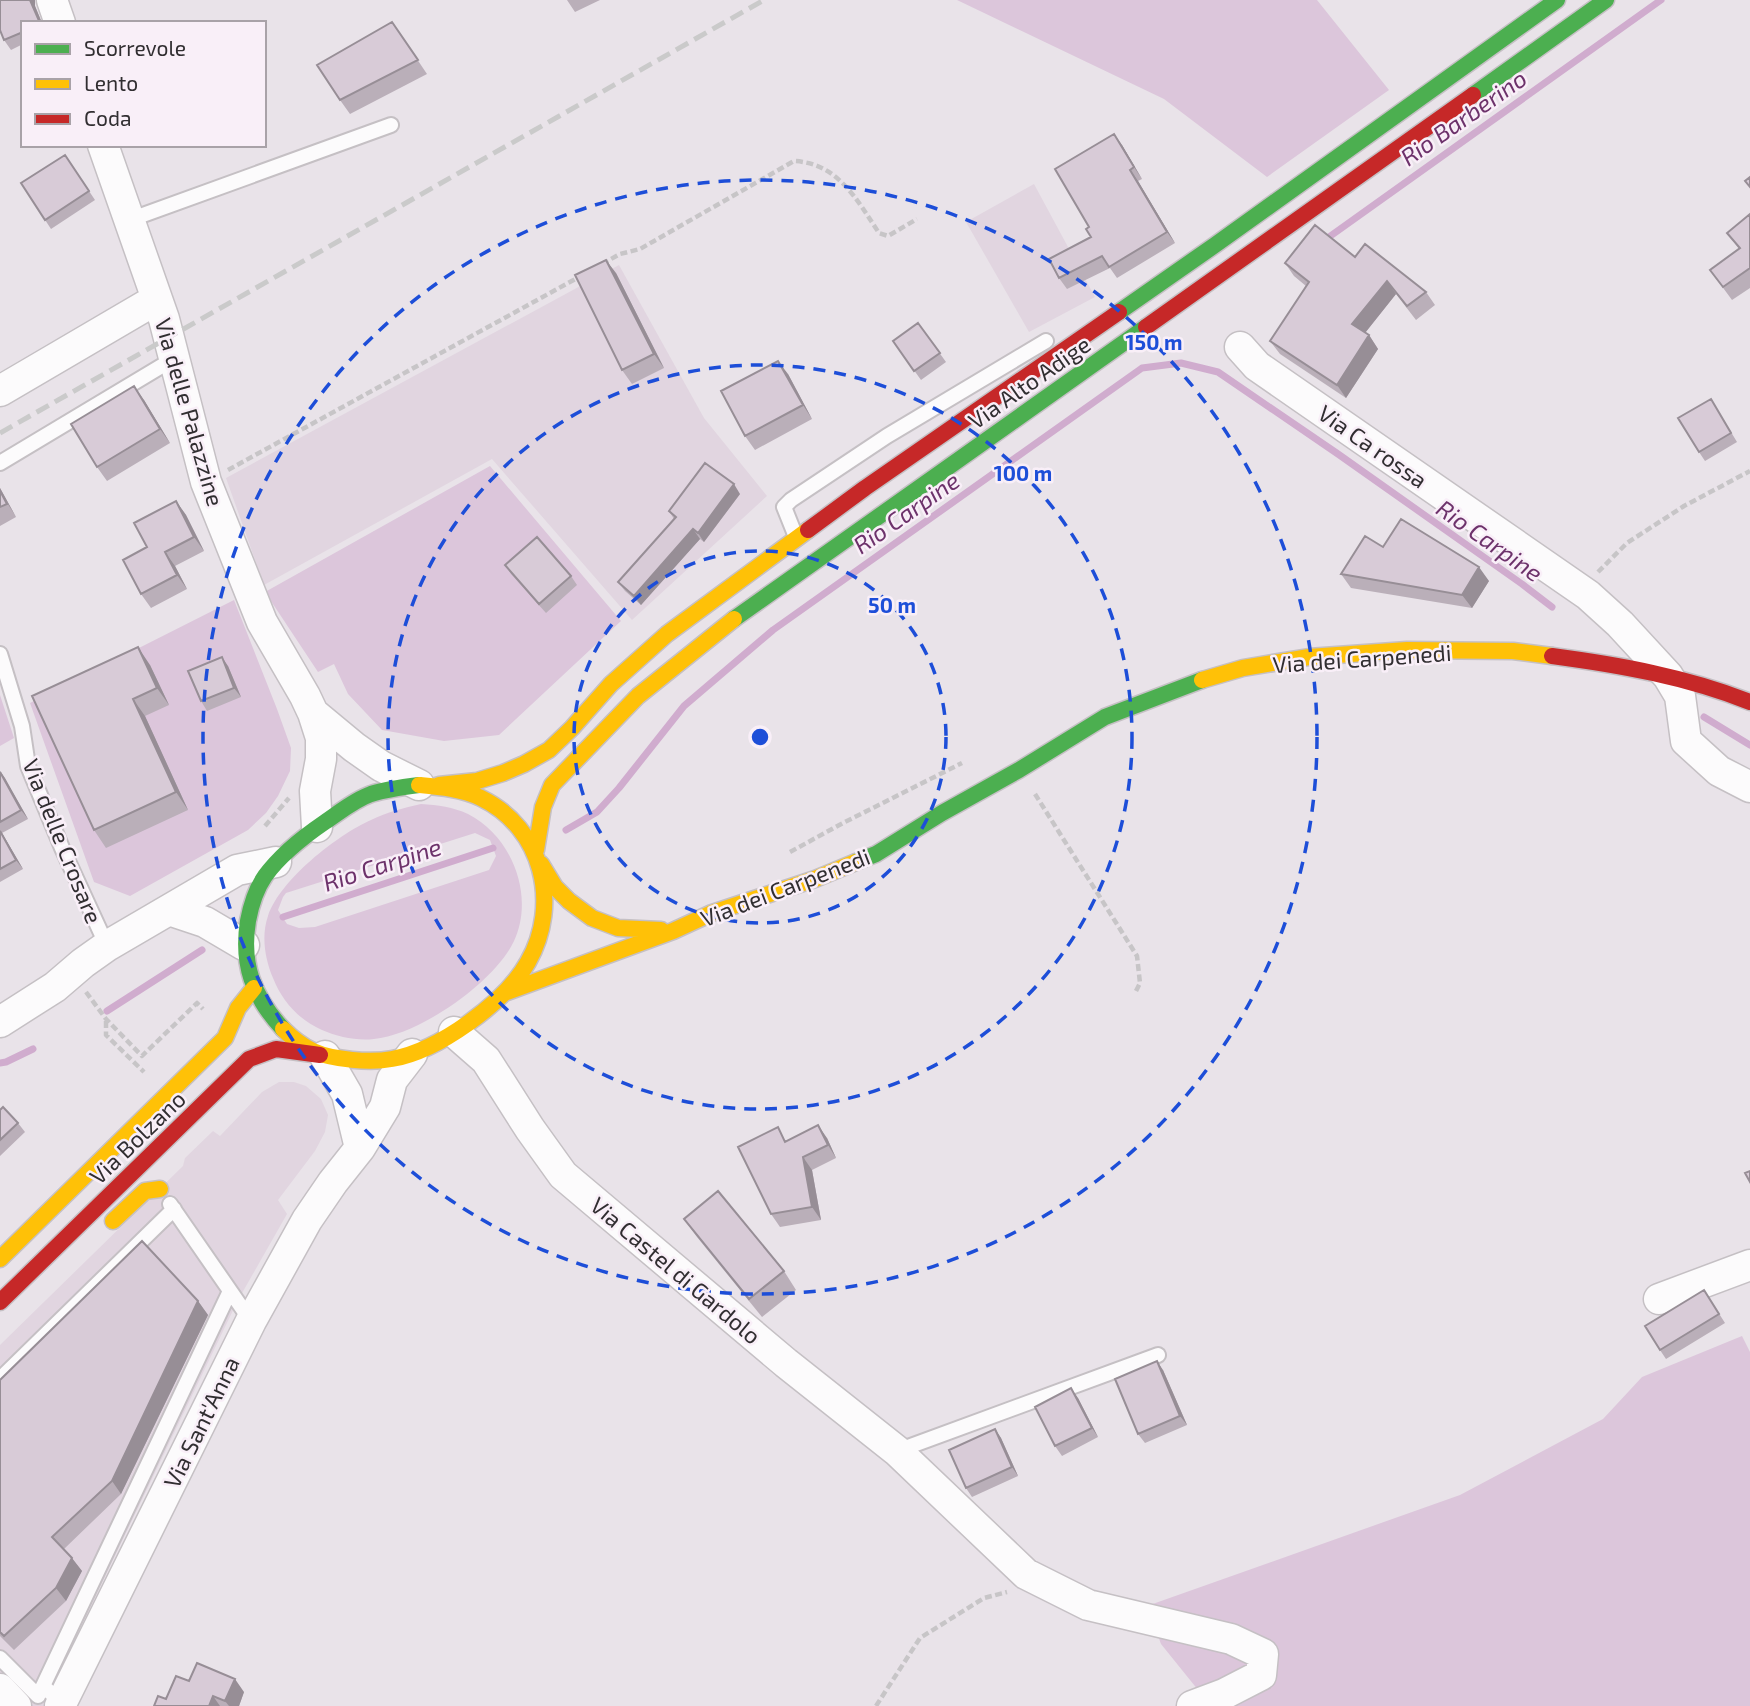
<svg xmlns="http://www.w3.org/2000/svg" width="1750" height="1706" viewBox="0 0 1750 1706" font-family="'Exo 2',sans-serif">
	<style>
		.built { fill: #e1d5e0 }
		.green { fill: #dcc6db; fill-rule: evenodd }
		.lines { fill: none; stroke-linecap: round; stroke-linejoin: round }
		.stream { stroke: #d0acce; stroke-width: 7 }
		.lane-casing { stroke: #c5c0c4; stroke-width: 18 }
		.street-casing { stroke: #c5c0c4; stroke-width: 33 }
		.fast-casing { stroke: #c5c0c4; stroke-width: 19 }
		.slow-casing { stroke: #c5c0c4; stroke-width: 19 }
		.jam-casing { stroke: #c5c0c4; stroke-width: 19 }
		.path { stroke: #c7c5c7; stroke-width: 4.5; stroke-dasharray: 7 3.5; stroke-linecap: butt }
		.lane { stroke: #fcfbfc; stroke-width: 14 }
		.street { stroke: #fcfbfc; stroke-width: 30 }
		.fast { stroke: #4caf50; stroke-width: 16 }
		.slow { stroke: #ffc107; stroke-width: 16 }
		.jam { stroke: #c62828; stroke-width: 16 }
		.rail { stroke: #cacaca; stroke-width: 5; stroke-dasharray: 14 7; stroke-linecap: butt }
		.wall { fill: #baafb9 }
		.shaded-wall { fill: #978e96 }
		.building { fill: #d8cbd7; stroke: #978e96; stroke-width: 2 }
		.ring { fill: none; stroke: #1d4ed8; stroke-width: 3.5; stroke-dasharray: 12 9 }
		.labels { text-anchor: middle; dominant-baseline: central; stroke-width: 5; stroke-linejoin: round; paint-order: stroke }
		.street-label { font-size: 23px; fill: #312e31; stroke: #f9eff8 }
		.water-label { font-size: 24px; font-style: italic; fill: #6d326b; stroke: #f9eff8 }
		.centre { fill: #1d4ed8; stroke: #f9eff8; stroke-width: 3.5 }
		.ring-label { font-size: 21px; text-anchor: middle; font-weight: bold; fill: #1d4ed8; stroke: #f9eff8; stroke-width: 5; stroke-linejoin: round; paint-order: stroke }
	</style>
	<rect width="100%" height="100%" fill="#e9e3e9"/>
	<path class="built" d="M 1034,184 L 1095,297 L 1029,332 L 966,222 Z
		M 619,265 L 704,418 L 767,496 L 632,620 L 492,459 L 264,585 L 226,478 Z
		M 279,1082 L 294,1082 L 306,1086 L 321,1099 L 328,1115 L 325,1132 L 315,1151 L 278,1200 L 287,1214 L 237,1302 L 43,1706 L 30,1706 L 0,1676 L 0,1345 L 183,1166 L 185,1158 L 213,1131 L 220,1136 L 262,1092 Z"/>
	<path class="green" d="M 957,0 L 1317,0 L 1389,90 L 1267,177 L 1164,99 Z
		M 490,466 L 621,621 L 499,735 L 444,741 L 382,730 L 348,694 L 334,664 L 318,672 L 265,592 Z
		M 234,600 L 277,709 L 291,748 L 290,771 L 278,796 L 266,813 L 248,830 L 130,896 L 94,882 L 30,703 Z
		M 0,695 L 14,738 L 0,746 Z
		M 421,804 C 438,805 453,807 468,814 C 512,836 535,896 514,941 C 495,982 419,1035 374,1039 C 357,1041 338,1037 322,1030 C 299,1020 282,1001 273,978 C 265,959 261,936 268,916 C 280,880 337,835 371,820 C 387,812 404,808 421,804 ZM 475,833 L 490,840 L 496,856 L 489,870 L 315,927 L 299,928 L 287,924 L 278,910 L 283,897 L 286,893 Z
		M 1742,1336 L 1750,1352 L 1750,1706 L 1211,1706 L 1161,1644 L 1147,1606 L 1460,1495 L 1603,1419 L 1642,1377 Z"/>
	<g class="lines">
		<path class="stream" d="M 1322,242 L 1661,0
			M 1704,717 L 1750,745
			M 566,830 L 597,812 L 619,788 L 684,706 L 773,630 L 1142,368 L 1181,363 L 1218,372 L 1338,454 L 1522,584 L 1552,607
			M 283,917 L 493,848
			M 107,1011 L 202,950
			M 0,1063 L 6,1062 L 33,1049"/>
		<defs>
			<path id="lane" d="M 129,220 L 391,125
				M 0,463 L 175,358
				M 796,537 L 784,507 L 791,500 L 887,436 L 1046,341
				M 0,654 L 22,726 L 28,766 L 62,848 L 107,946
				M 170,1204 L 251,1321
				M 0,1379 L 174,1209
				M 897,1451 L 1158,1355
				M 0,1658 L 38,1696 L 43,1686
				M 62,1703 L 43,1686 L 230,1291"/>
			<path id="street" d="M 52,0 L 60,23
				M 103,145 L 164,319 L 206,482 L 262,622 L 305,696 L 313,713 L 321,738 L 321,759 L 315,791 L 317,827
				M 1240,347 L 1257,366 L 1588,595 L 1620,624 L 1668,676 L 1680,696 L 1686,741 L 1719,771 L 1750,787
				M 0,391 L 157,299
				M 313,713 L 354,747 L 381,766 L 419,785
				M 169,910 L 205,922 L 244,945
				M 0,1022 L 55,987 L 83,963 L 107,946 L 237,870 L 276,862
				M 454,1032 L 486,1060 L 530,1129 L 563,1175 L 786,1363 L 897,1451 L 1026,1574 L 1088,1605 L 1231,1639 L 1263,1654 L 1261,1675 L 1224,1694 L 1192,1706
				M 325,1056 L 347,1094 L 360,1148
				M 1659,1299 L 1750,1265
				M 0,1689 L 16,1706
				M 60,1706 L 251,1321 L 307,1220 L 333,1182 L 360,1148 L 385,1107 L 392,1080 L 412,1054"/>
			<path id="fast" d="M 1473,95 L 1606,0
				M 1119,312 L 1215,245 L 1557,0
				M 734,619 L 1146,327
				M 856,862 L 876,854 L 942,813 L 1019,770 L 1105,717 L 1202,680
				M 283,1029 C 253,997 241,964 248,921 C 251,905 256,889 265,876 C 281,854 303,837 325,822 C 340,812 354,800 371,794 C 387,789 403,787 419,785"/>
			<path id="slow" d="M 1202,680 L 1243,668 L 1309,657 L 1407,650 L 1513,651 L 1552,656
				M 439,785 L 477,781 L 503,773 L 524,764 L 549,750 L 572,728 L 611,684 L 667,634 L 808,530
				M 536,850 L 543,807 L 552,785 L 638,696 L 734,619
				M 541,864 L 555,887 L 569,901 L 592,918 L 618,928 L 661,930
				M 507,992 L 673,931 L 712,913 L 815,879 L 856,862
				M 283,1029 C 292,1038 302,1046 313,1051 C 333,1060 371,1063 392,1059 C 438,1051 505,1003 528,962 C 561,904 543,828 481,798 C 462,789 440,787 419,785
				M 113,1221 L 145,1191 L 160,1189
				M 0,1259 L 225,1038 L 238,1008 L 254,988"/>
			<path id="jam" d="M 1146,327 L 1473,95
				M 808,530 L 865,488 L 1119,312
				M 1552,656 C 1620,665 1687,677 1750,702
				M 0,1302 L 249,1059 L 276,1049 L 320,1055"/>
		</defs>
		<use href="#lane" class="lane-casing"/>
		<use href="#street" class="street-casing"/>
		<use href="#fast" class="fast-casing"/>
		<use href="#slow" class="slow-casing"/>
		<use href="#jam" class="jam-casing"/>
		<path class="path" d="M 602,264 L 620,254 L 640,249 L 794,161 C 838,163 857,200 879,233 L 888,236 L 917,219
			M 228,470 L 579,277
			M 1598,572 L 1627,543 L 1684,506 L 1750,471
			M 1035,794 L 1137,956 L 1140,983 L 1135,993
			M 265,826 L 289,798
			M 790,852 L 843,823 L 962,763
			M 86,992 L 106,1019 L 142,1056 L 197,1003 L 203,1009
			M 106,1021 L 106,1035 L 144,1072
			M 876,1706 L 920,1638 L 984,1598 L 1007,1592"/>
		<use href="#lane" class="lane"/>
		<use href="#street" class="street"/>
		<use href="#fast" class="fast"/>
		<use href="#slow" class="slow"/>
		<use href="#jam" class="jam"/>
		<path class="rail" d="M 0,433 L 764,0"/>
	</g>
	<path class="wall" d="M 567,0 L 600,0 L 575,12 Z
		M 35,6 L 42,23 L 23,23 L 23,44 L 11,50 L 4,40 Z
		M 392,22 L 427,74 L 350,114 L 340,100 Z
		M 1122,145 L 1142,179 L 1138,181 L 1175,243 L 1117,278 L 1110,268 L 1067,289 L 1059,278 L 1091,237 L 1089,227 Z
		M 65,155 L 95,200 L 51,229 L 21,183 Z
		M 1750,214 L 1750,288 L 1732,300 L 1710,270 L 1739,249 L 1727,233 Z
		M 1355,257 L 1426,292 L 1435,305 L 1416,320 L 1396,294 L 1365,333 L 1369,335 L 1378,349 L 1346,398 L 1280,354 L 1270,341 L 1306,286 L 1294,276 L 1285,263 Z
		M 616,273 L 664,368 L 632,384 L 622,370 Z
		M 918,323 L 946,362 L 921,380 L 893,341 Z
		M 788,374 L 812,419 L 755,450 L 745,436 Z
		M 1711,399 L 1737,442 L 1705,461 L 1699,452 Z
		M 144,400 L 170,443 L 107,481 L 97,467 Z
		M 0,488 L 16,517 L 0,526 Z
		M 740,494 L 704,542 L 700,539 L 641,605 L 625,591 L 618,582 L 674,519 L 669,511 Z
		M 176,501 L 186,515 L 204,551 L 175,566 L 187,589 L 151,608 L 141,594 L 147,547 Z
		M 1383,547 L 1489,581 L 1472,608 L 1351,588 L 1341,574 Z
		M 505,565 L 571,576 L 577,585 L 546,613 L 511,574 Z
		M 150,665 L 169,705 L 145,716 L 188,810 L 106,848 L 94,830 L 32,696 Z
		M 228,666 L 241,697 L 207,711 L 201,701 Z
		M 0,771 L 28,819 L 2,833 L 23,869 L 0,882 Z
		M 0,1110 L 18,1123 L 25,1132 L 0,1156 Z
		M 827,1138 L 836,1158 L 812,1170 L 821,1220 L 780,1227 L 771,1214 L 787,1141 Z
		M 684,1219 L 784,1271 L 796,1290 L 762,1317 L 697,1237 Z
		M 1704,1290 L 1725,1323 L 1666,1359 L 1660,1350 Z
		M 198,1301 L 208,1315 L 121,1494 L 64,1549 L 82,1571 L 66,1601 L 14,1650 L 0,1636 L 0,1380 Z
		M 1163,1370 L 1187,1425 L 1145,1443 L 1138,1434 Z
		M 1078,1398 L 1098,1437 L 1062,1456 L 1055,1446 Z
		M 995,1429 L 1001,1438 L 1018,1476 L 972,1497 L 966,1488 Z
		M 189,1681 L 244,1692 L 239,1706 L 154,1706 L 166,1699 Z"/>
	<path class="shaded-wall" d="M 30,0 L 35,0 L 35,6 L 42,23 L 40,23 Z
		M 1114,134 L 1122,145 L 1142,179 L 1134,167 Z
		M 1130,170 L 1138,181 L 1175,243 L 1167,232 Z
		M 606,260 L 616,273 L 664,368 L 654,354 Z
		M 1387,281 L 1396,294 L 1361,338 L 1352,324 Z
		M 1369,335 L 1378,349 L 1346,398 L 1337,385 Z
		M 778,361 L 788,374 L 812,419 L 803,405 Z
		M 134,386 L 144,400 L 170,443 L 160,429 Z
		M 734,484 L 740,494 L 704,542 L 698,533 Z
		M 0,488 L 16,517 L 0,491 Z
		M 176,501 L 186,515 L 204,551 L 194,537 Z
		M 693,529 L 700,539 L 641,605 L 634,596 Z
		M 165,552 L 175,566 L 187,589 L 177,575 Z
		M 1479,567 L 1489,581 L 1472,608 L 1462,595 Z
		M 138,647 L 150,665 L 169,705 L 157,688 Z
		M 222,657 L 228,666 L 241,697 L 234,688 Z
		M 133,699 L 145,716 L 188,810 L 176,792 Z
		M 0,771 L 5,778 L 28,819 L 21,810 Z
		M 0,830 L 2,833 L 23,869 L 16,860 Z
		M 818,1125 L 827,1138 L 836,1158 L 828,1145 Z
		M 803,1157 L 812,1170 L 821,1220 L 812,1207 Z
		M 198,1301 L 208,1315 L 121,1494 L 112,1481 Z
		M 1157,1361 L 1163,1370 L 1187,1425 L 1180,1416 Z
		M 1071,1388 L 1078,1398 L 1098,1437 L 1092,1428 Z
		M 995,1429 L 1001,1438 L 1018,1476 L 1012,1467 Z
		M 72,1558 L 82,1571 L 66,1601 L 56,1588 Z
		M 235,1679 L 244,1692 L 239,1706 L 229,1706 L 225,1701 Z
		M 213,1696 L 220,1706 L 209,1706 Z"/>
	<path class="building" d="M 0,0 L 30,0 L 40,23 L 23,23 L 23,32 L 4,40 L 0,30 Z
		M 392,22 L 418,60 L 340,100 L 317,65 Z
		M 1114,134 L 1134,167 L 1130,170 L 1167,232 L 1109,267 L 1102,256 L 1059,278 L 1049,259 L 1091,237 L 1086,229 L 1089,227 L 1055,169 Z
		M 65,155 L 89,191 L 45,220 L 21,183 Z
		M 1750,177 L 1750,187 L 1745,181 Z
		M 1750,214 L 1750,268 L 1723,287 L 1710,270 L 1740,248 L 1727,233 Z
		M 1315,225 L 1355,257 L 1365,244 L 1426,292 L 1407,306 L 1387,281 L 1352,324 L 1369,335 L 1337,385 L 1270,341 L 1309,282 L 1285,263 Z
		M 606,260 L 654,354 L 622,370 L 575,275 Z
		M 918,323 L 940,353 L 914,371 L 893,341 Z
		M 778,361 L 803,405 L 745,436 L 721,391 Z
		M 134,386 L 160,429 L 97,467 L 71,424 Z
		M 1711,399 L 1731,433 L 1699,452 L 1678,418 Z
		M 705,463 L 734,484 L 698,533 L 693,529 L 634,596 L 618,582 L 676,517 L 669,511 Z
		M 0,491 L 7,504 L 0,507 Z
		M 176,501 L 194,537 L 165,552 L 177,575 L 141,594 L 123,560 L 147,547 L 134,523 Z
		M 1401,519 L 1479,567 L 1462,595 L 1341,574 L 1365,536 L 1383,547 Z
		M 537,537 L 571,576 L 539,604 L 505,565 Z
		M 138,647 L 157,688 L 133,699 L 176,792 L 94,830 L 32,696 Z
		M 222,657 L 234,688 L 201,701 L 188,671 Z
		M 0,772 L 21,810 L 0,822 Z
		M 0,831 L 16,860 L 0,869 Z
		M 3,1107 L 18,1123 L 0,1140 L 0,1110 Z
		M 818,1125 L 828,1145 L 803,1157 L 812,1207 L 771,1214 L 738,1147 L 778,1127 L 785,1142 Z
		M 1750,1171 L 1750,1182 L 1745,1173 Z
		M 718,1191 L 784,1271 L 749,1299 L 684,1219 Z
		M 142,1241 L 198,1301 L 112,1481 L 52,1537 L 72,1558 L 56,1588 L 4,1636 L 0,1632 L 0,1380 Z
		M 1704,1290 L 1719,1314 L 1660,1350 L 1645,1326 Z
		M 1157,1361 L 1180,1416 L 1138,1434 L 1115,1379 Z
		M 1071,1388 L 1092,1428 L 1055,1446 L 1035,1407 Z
		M 995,1429 L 1012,1467 L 966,1488 L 949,1450 Z
		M 197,1663 L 235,1679 L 225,1701 L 213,1696 L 209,1706 L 154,1706 L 158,1696 L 166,1699 L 176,1676 L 189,1681 Z"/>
	<g class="ring">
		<circle cx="760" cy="737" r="186"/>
		<circle cx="760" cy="737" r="372"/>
		<circle cx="760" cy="737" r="557"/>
	</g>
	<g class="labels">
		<g class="street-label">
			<text transform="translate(1029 382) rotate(-35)">Via Alto Adige</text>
			<text transform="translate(190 412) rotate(74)">Via delle Palazzine</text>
			<text transform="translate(1373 446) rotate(35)">Via Ca rossa</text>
			<text transform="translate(1362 658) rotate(-4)">Via dei Carpenedi</text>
			<text transform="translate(63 841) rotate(68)">Via delle Crosare</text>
			<text transform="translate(785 887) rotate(-21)">Via dei Carpenedi</text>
			<text transform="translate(137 1137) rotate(-44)">Via Bolzano</text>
			<text transform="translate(676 1270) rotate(40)">Via Castel di Gardolo</text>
			<text transform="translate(201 1422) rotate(-64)">Via Sant'Anna</text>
		</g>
		<g class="water-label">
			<text transform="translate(1463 117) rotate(-35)">Rio Barberino</text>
			<text transform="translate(906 512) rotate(-35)">Rio Carpine</text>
			<text transform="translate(1490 540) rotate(35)">Rio Carpine</text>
			<text transform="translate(382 864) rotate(-18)">Rio Carpine</text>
		</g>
	</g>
	<circle cx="760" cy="737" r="10" class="centre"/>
	<g class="ring-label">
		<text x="1154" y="350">150 m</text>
		<text x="1023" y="481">100 m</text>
		<text x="892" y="613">50 m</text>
	</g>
	<rect x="21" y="21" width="245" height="126" fill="#f9eff8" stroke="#a9a2a8" stroke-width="2"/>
	<rect x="35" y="44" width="35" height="10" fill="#4caf50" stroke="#a9a2a8" stroke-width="2"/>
	<text x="84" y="56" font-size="21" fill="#312e31">Scorrevole</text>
	<rect x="35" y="79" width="35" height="10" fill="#ffc107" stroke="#a9a2a8" stroke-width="2"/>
	<text x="84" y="91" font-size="21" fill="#312e31">Lento</text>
	<rect x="35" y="114" width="35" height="10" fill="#c62828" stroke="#a9a2a8" stroke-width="2"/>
	<text x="84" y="126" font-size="21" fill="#312e31">Coda</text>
</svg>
